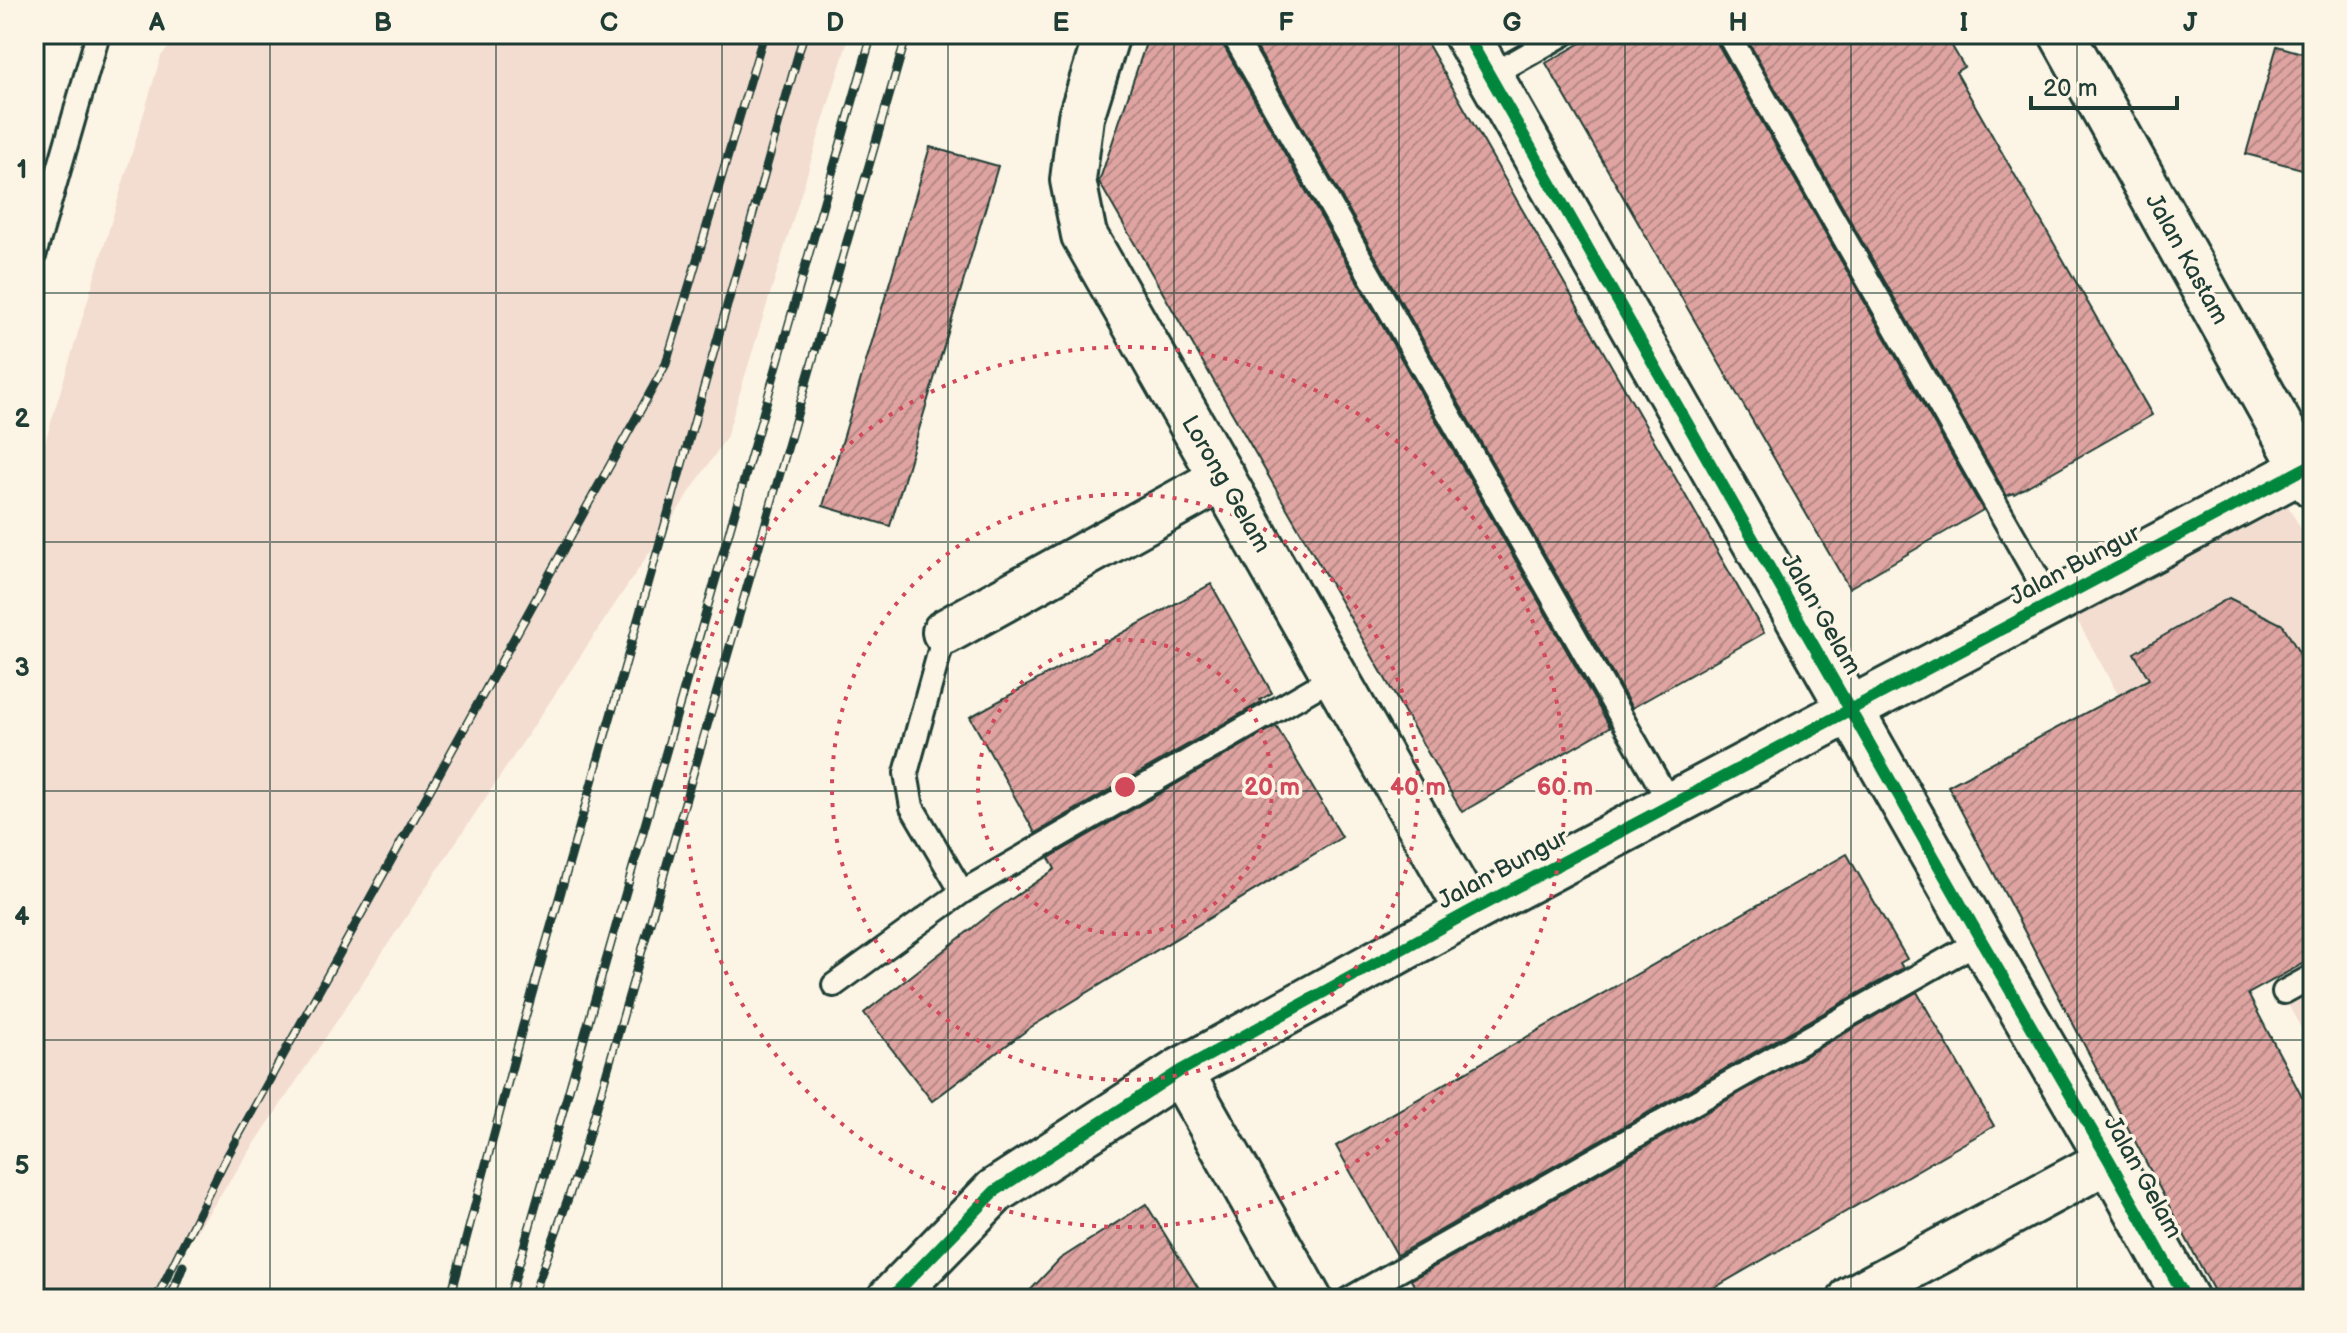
<svg xmlns="http://www.w3.org/2000/svg" width="2347" height="1333" viewBox="0 0 2347 1333" font-family="'Balsamiq Sans',sans-serif">
	<style>
		.built { fill: #f3ddd1 }
		.building { fill: url(#building-hatch); stroke: #1f3d34; stroke-width: 2 }
		.lines { fill: none; stroke-linecap: round; stroke-linejoin: round }
		.lane-casing { stroke: #1f3d34; stroke-width: 28 }
		.street-casing { stroke: #1f3d34; stroke-width: 50 }
		.secondary-casing { stroke: #1f3d34; stroke-width: 50 }
		.lane { stroke: #fcf5e5; stroke-width: 22 }
		.street { stroke: #fcf5e5; stroke-width: 44 }
		.secondary { stroke: #fcf5e5; stroke-width: 44 }
		.rail-casing { stroke: #1f3d34; stroke-width: 9 }
		.rail { stroke: #fcf5e5; stroke-width: 6; stroke-dasharray: 18; stroke-linecap: butt }
		.cycleway-casing { stroke: #fcf5e5; stroke-width: 17 }
		.cycleway { stroke: #00873e; stroke-width: 12 }
		.grid { fill: none; stroke: #1f3d34; stroke-width: 2; stroke-opacity: 0.55 }
		.ring { fill: none; stroke: #d1495b; stroke-width: 4; stroke-dasharray: 4 8 }
		.labels { text-anchor: middle; dominant-baseline: central; stroke-width: 7; stroke-linejoin: round; paint-order: stroke }
		.street-label { font-size: 24px; fill: #1f3d34; stroke: #fcf5e5 }
		.centre { fill: #d1495b; stroke: #fcf5e5; stroke-width: 4 }
		.ring-label { font-size: 24px; text-anchor: middle; font-weight: bold; fill: #d1495b; stroke: #fcf5e5; stroke-width: 7; stroke-linejoin: round; paint-order: stroke }
		.neatline { fill: none; stroke: #1f3d34; stroke-width: 3 }
		.grid-label { font-size: 26px; text-anchor: middle; font-weight: bold; fill: #1f3d34 }
	</style>
	<defs>
		<pattern id="building-hatch" width="6" height="6" patternUnits="userSpaceOnUse" patternTransform="scale(2)"><rect width="6" height="6" fill="#dfa4a1"/><path d="M-1 1l2-2M0 6l6-6M5 7l2-2" fill="none" stroke="#b48784"/></pattern>
	</defs>
	<rect width="100%" height="100%" fill="#fcf5e5"/>
	<filter id="ink" filterUnits="userSpaceOnUse"><feTurbulence type="fractalNoise" baseFrequency=".0125" numOctaves="2"/><feDisplacementMap in="SourceGraphic" scale="16" xChannelSelector="R" yChannelSelector="G"/><feConvolveMatrix kernelMatrix="1 2 1 2 8 2 1 2 1" color-interpolation-filters="sRGB"/></filter>
	<g filter="url(#ink)">
		<path class="built" d="M 180,34 L 850,34 L 726,438 L 151,1299 L 34,1299 L 34,479 L 161,56 Z
			M 2288,506 L 2313,550 L 2313,1050 L 2076,618 Z"/>
		<path class="building" d="M 1149,34 L 1219,34 L 1221,41 L 1610,727 L 1462,812 L 1099,182 Z
			M 1249,34 L 1422,34 L 1764,633 L 1632,708 Z
			M 1597,34 L 1714,34 L 1716,41 L 1983,510 L 1849,588 L 1546,63 Z
			M 1744,34 L 1945,34 L 1964,67 L 1956,72 L 2152,415 L 2014,494 L 2013,493 L 2007,496 Z
			M 2277,46 L 2313,56 L 2313,172 L 2246,154 Z
			M 930,147 L 998,166 L 890,526 L 823,506 Z
			M 1211,584 L 1272,693 L 1260,700 L 1261,702 L 1035,833 L 970,717 Z
			M 2229,598 L 2283,625 L 2313,677 L 2313,958 L 2248,994 L 2313,1118 L 2313,1299 L 2218,1299 L 1948,786 L 2149,679 L 2134,653 Z
			M 1276,726 L 1342,837 L 1031,1027 L 932,1101 L 864,1013 L 994,911 L 1055,869 L 1049,858 Z
			M 1847,854 L 1907,959 L 1900,963 L 1903,968 L 1397,1255 L 1336,1146 Z
			M 1917,992 L 1994,1126 L 1695,1299 L 1422,1299 L 1411,1280 Z
			M 1146,1204 L 1205,1299 L 1022,1299 L 1060,1259 Z"/>
		<g class="lines">
			<defs>
				<path id="lane" d="M 1233,34 L 1671,805
					M 1728,34 L 2052,603
					M 1490,76 L 1564,34
					M 34,256 L 98,34
					M 945,632 L 906,773 L 912,807 L 962,892
					M 834,985 L 962,892 L 1335,676
					M 2284,992 L 2313,976
					M 1349,1299 L 1981,940"/>
				<path id="street" d="M 1107,34 L 1081,117 L 1073,180 L 1084,235 L 1469,912
					M 1466,34 L 1981,940 L 2109,1160 L 2186,1299
					M 945,632 L 1223,478
					M 1180,1071 L 1309,1299
					M 890,1299 L 995,1191 L 1180,1071 L 1469,912 L 2313,464
					M 1851,1299 L 2109,1160"/>
				<path id="secondary" d="M 2062,34 L 2313,485"/>
			</defs>
			<use href="#lane" class="lane-casing"/>
			<use href="#street" class="street-casing"/>
			<use href="#secondary" class="secondary-casing"/>
			<use href="#lane" class="lane"/>
			<use href="#street" class="street"/>
			<use href="#secondary" class="secondary"/>
			<defs>
				<path id="rail" d="M 156,1299 L 224,1162 L 666,364 L 764,34
					M 170,1299 L 183,1266
					M 450,1299 L 522,1029 L 804,34
					M 509,1299 L 872,34
					M 532,1299 L 580,1165 L 907,34"/>
			</defs>
			<use href="#rail" class="rail-casing"/>
			<use href="#rail" class="rail"/>
			<defs>
				<path id="cycleway" d="M 1466,34 L 1981,940 L 2109,1160 L 2186,1299
					M 890,1299 L 995,1191 L 1180,1071 L 1469,912 L 2313,464"/>
			</defs>
			<use href="#cycleway" class="cycleway-casing"/>
			<use href="#cycleway" class="cycleway"/>
		</g>
	</g>
	<path class="grid" d="M 270,34 L 270,1299M 496,34 L 496,1299M 722,34 L 722,1299M 948,34 L 948,1299M 1174,34 L 1174,1299M 1399,34 L 1399,1299M 1625,34 L 1625,1299M 1851,34 L 1851,1299M 2077,34 L 2077,1299M 34,293 L 2313,293M 34,542 L 2313,542M 34,791 L 2313,791M 34,1040 L 2313,1040"/>
	<g class="ring">
		<circle cx="1125" cy="787" r="147"/>
		<circle cx="1125" cy="787" r="293"/>
		<circle cx="1125" cy="787" r="440"/>
	</g>
	<g class="labels">
		<g class="street-label">
			<text transform="translate(2187 259) rotate(61)">Jalan Kastam</text>
			<text transform="translate(1226 484) rotate(60)">Lorong Gelam</text>
			<text transform="translate(2075 565) rotate(-28)">Jalan Bungur</text>
			<text transform="translate(1821 614) rotate(60)">Jalan Gelam</text>
			<text transform="translate(1503 869) rotate(-28)">Jalan Bungur</text>
			<text transform="translate(2143 1177) rotate(61)">Jalan Gelam</text>
		</g>
	</g>
	<circle cx="1125" cy="787" r="12" class="centre"/>
	<g class="ring-label">
		<text x="1272" y="795">20 m</text>
		<text x="1418" y="795">40 m</text>
		<text x="1565" y="795">60 m</text>
	</g>
	<rect width="2347" height="1333" fill="none" stroke="#fcf5e5" stroke-width="88"/>
	<path d="M2031 96v12h146v-12" fill="none" stroke="#1f3d34" stroke-width="4"/>
	<text x="2043" y="96" font-size="24" fill="#1f3d34" stroke="#fcf5e5" stroke-width="6" paint-order="stroke">20 m</text>
	<rect x="44" y="44" width="2259" height="1245" class="neatline"/>
	<g class="grid-label">
		<text x="157" y="31">A</text>
		<text x="383" y="31">B</text>
		<text x="609" y="31">C</text>
		<text x="835" y="31">D</text>
		<text x="1061" y="31">E</text>
		<text x="1286" y="31">F</text>
		<text x="1512" y="31">G</text>
		<text x="1738" y="31">H</text>
		<text x="1964" y="31">I</text>
		<text x="2190" y="31">J</text>
		<text x="22" y="178">1</text>
		<text x="22" y="427">2</text>
		<text x="22" y="676">3</text>
		<text x="22" y="925">4</text>
		<text x="22" y="1174">5</text>
	</g>
</svg>
